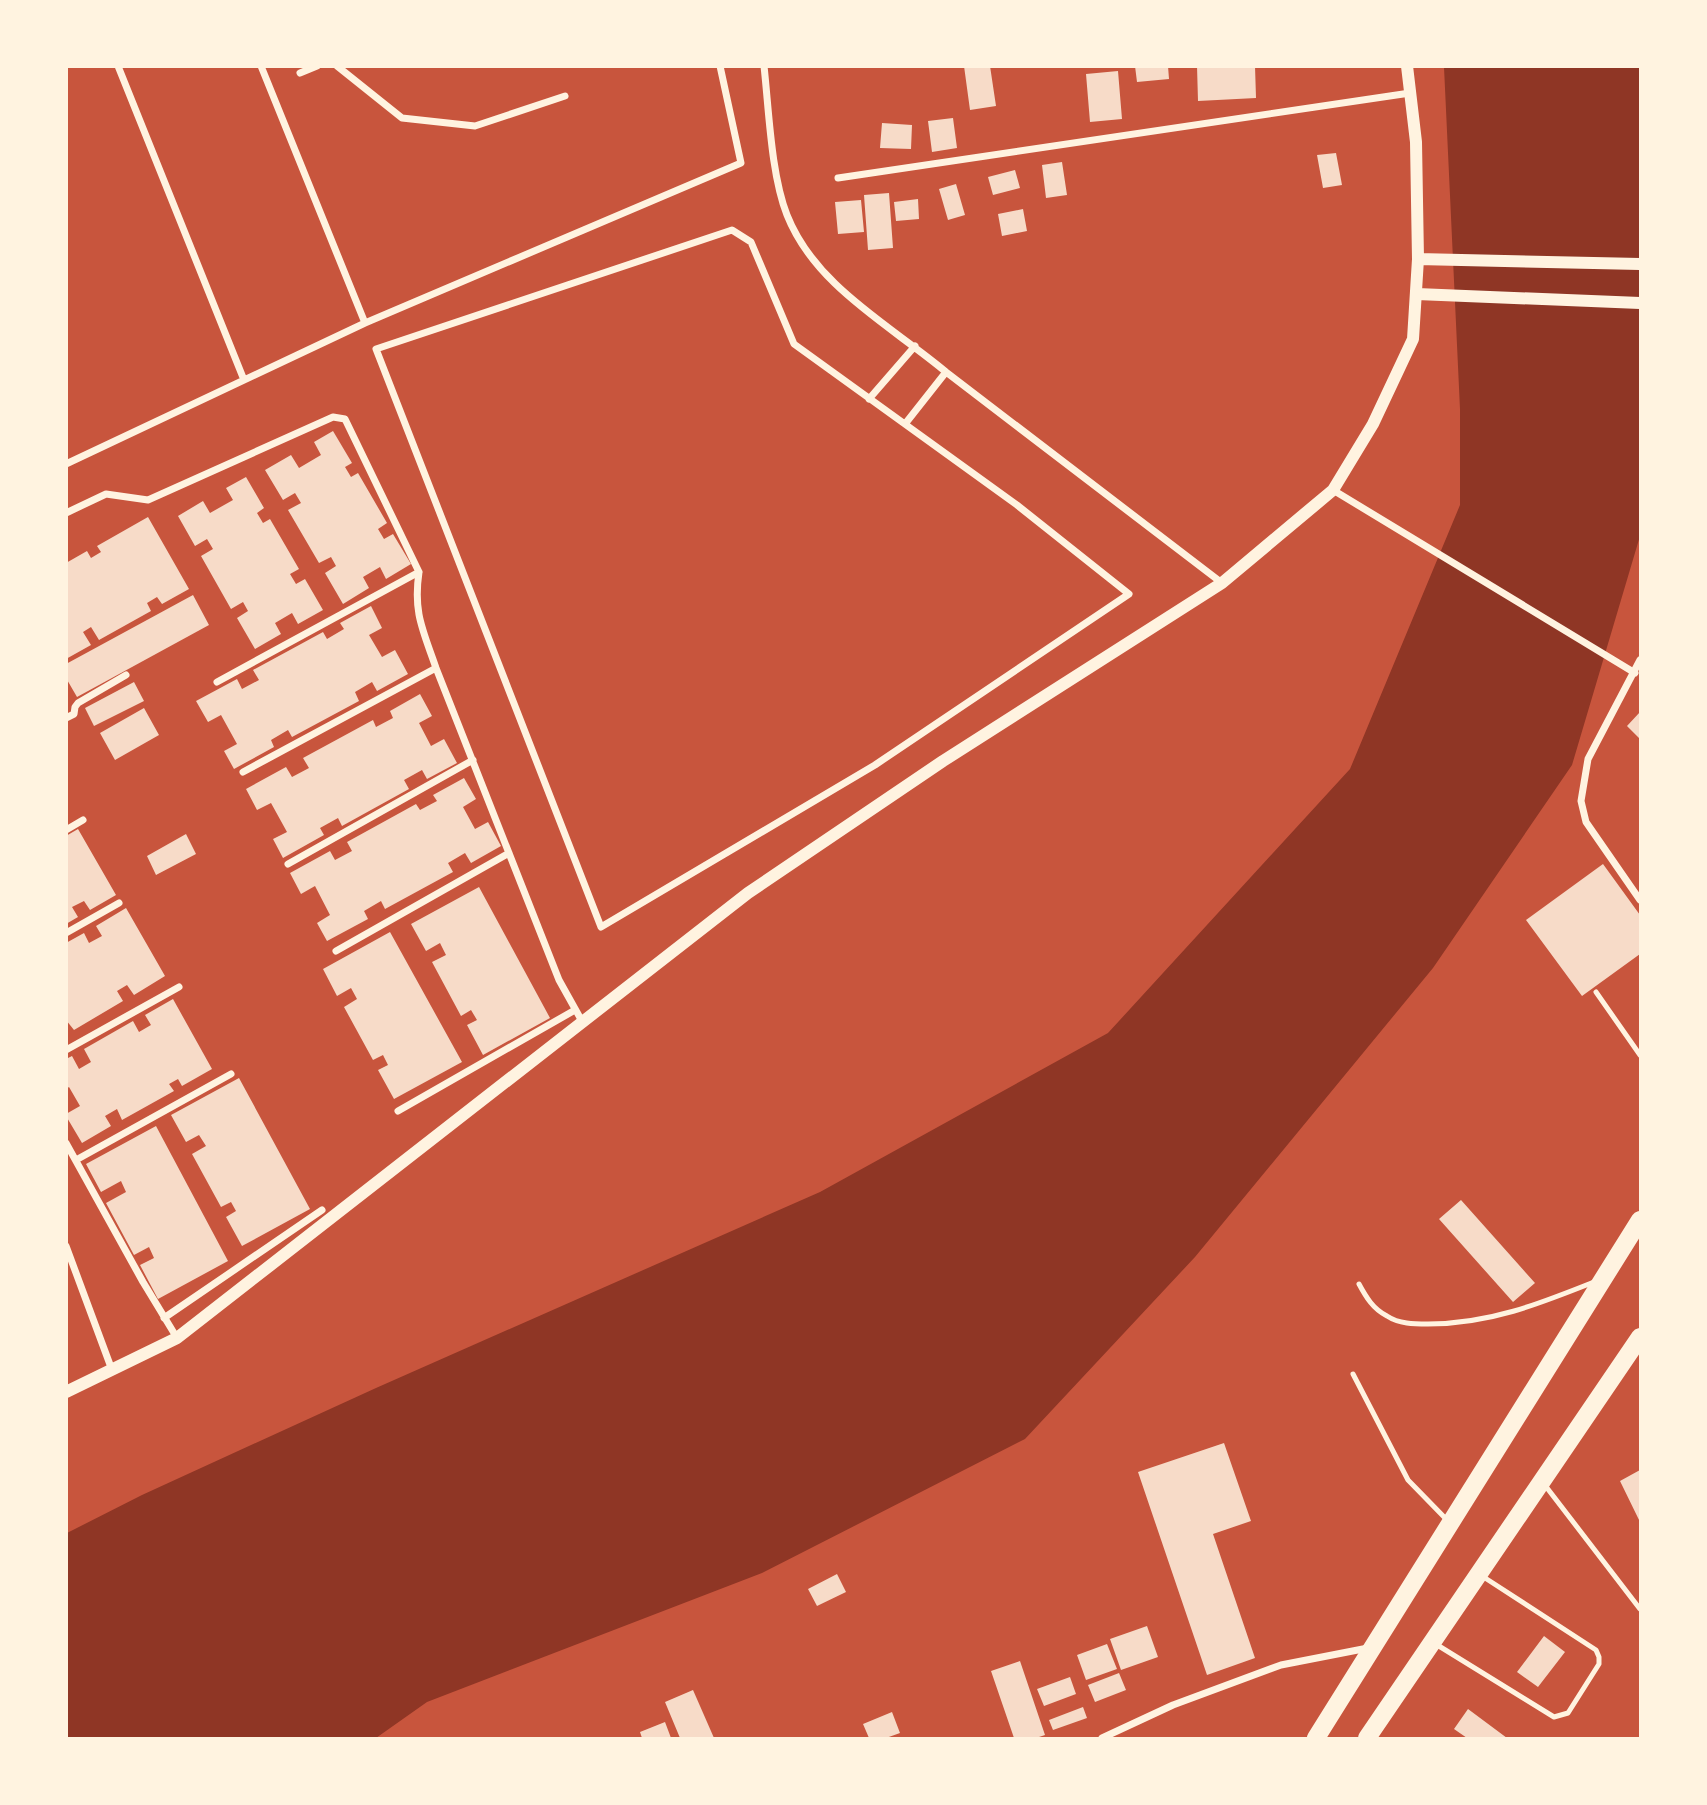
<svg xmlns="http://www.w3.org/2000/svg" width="1707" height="1805" viewBox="0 0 1707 1805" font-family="Roboto,sans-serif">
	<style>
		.water { fill: #8f3625 }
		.building { fill: #f7dbc8 }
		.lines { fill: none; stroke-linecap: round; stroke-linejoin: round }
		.service { stroke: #fff3e0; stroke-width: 5 }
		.minor { stroke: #fff3e0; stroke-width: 7 }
		.tertiary { stroke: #fff3e0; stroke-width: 12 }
		.primary { stroke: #fff3e0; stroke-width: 18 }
	</style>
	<rect width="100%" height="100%" fill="#c8553d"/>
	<path class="water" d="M 1444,67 L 1640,67 L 1640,536 L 1572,765 L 1433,968 L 1195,1257 L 1025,1439 L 762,1573 L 427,1702 L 376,1738 L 67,1738 L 67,1533 L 142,1495 L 376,1388 L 820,1192 L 1108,1033 L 1350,769 L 1460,505 L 1460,409 Z"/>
	<path class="building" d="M 964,66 L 990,66 L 996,106 L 970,110 Z
		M 1135,66 L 1168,66 L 1169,79 L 1137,82 Z
		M 1197,66 L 1255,66 L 1256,98 L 1198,101 Z
		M 1118,71 L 1122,119 L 1090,122 L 1086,74 Z
		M 953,118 L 957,148 L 932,152 L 928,121 Z
		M 882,123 L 912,125 L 911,149 L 880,148 Z
		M 1336,153 L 1342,185 L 1323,188 L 1317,155 Z
		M 1062,162 L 1067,195 L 1046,198 L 1042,165 Z
		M 1015,170 L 1020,188 L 993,195 L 988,177 Z
		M 956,184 L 965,215 L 948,220 L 939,189 Z
		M 889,193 L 893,248 L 868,250 L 864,195 Z
		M 918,199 L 919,219 L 896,221 L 894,202 Z
		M 861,200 L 864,232 L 838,234 L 835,202 Z
		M 1023,209 L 1027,231 L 1002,236 L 998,214 Z
		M 333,431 L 352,463 L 345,467 L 351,477 L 358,473 L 387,523 L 378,529 L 384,539 L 393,534 L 411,564 L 386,579 L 380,567 L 363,577 L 369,588 L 343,604 L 325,573 L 336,566 L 331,557 L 319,563 L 288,510 L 301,503 L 295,493 L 283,500 L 265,470 L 291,455 L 299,468 L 321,455 L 314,442 Z
		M 246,477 L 264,508 L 257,513 L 263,523 L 270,519 L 299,569 L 290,574 L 296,584 L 305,579 L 323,610 L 298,624 L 292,613 L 275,623 L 281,634 L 255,649 L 237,618 L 248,611 L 243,602 L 231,609 L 201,556 L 213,549 L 207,539 L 195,546 L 178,516 L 203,501 L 210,513 L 233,500 L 226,488 Z
		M 148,517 L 189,589 L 162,604 L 157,597 L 147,603 L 151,611 L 99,640 L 91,627 L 83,632 L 91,645 L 66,659 L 66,563 L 87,551 L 91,558 L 101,552 L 97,546 Z
		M 193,595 L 209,625 L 77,697 L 66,678 L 66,664 Z
		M 371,606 L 382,628 L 369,635 L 382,657 L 395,650 L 408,674 L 377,691 L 372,682 L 355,692 L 359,701 L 292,737 L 288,730 L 271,740 L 274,747 L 234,769 L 224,751 L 237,744 L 221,715 L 208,722 L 196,701 L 237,679 L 242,689 L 259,680 L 253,670 L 323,632 L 327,639 L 344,629 L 340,623 Z
		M 134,682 L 144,701 L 94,726 L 85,708 Z
		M 420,694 L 432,716 L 419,723 L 431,746 L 444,739 L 457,763 L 427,779 L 422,770 L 404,780 L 409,789 L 342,826 L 338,818 L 320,828 L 324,835 L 283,858 L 273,839 L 287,832 L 271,803 L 257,810 L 246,789 L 286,767 L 292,777 L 309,768 L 303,758 L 373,720 L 376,727 L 393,718 L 390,711 Z
		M 144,708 L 159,735 L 115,760 L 100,733 Z
		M 1640,712 L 1640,739 L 1627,726 Z
		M 464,778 L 476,799 L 463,807 L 475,829 L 488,822 L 501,846 L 471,863 L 465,853 L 448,863 L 453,872 L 385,909 L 381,901 L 364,911 L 368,919 L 327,941 L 317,923 L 330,915 L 315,886 L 301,894 L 290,873 L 330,851 L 335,860 L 352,851 L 347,842 L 416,804 L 420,810 L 437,801 L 433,795 Z
		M 78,829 L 116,895 L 90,910 L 84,901 L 72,907 L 78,917 L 66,924 L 66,836 Z
		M 186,834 L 196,854 L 156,875 L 147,856 Z
		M 1603,864 L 1640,915 L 1640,954 L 1582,996 L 1526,920 Z
		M 479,887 L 550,1018 L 483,1055 L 467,1025 L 477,1020 L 471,1010 L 461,1016 L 432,962 L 446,955 L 440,943 L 426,951 L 411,924 Z
		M 126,908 L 165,976 L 134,995 L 127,985 L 117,991 L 123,1001 L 74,1030 L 66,1020 L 66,943 L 84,933 L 89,943 L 102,936 L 96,926 Z
		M 390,932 L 462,1062 L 394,1099 L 378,1070 L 388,1065 L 383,1055 L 373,1060 L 344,1007 L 357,999 L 351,988 L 337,996 L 323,969 Z
		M 173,999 L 212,1069 L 182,1086 L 178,1079 L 169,1084 L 174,1091 L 122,1120 L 117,1109 L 105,1116 L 111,1126 L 82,1143 L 66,1116 L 66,1114 L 80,1106 L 69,1087 L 66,1089 L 66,1059 L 72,1056 L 79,1069 L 91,1062 L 84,1049 L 133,1021 L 139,1032 L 151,1025 L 145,1015 Z
		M 239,1078 L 310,1209 L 242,1246 L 226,1217 L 236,1211 L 231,1202 L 221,1207 L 192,1154 L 206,1146 L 199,1135 L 186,1142 L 171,1115 Z
		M 156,1126 L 228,1261 L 158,1299 L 140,1265 L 154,1258 L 149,1247 L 134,1255 L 106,1203 L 126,1192 L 121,1181 L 101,1192 L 86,1164 Z
		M 1461,1200 L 1535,1283 L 1513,1302 L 1439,1219 Z
		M 1224,1443 L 1251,1521 L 1213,1534 L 1255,1658 L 1207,1675 L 1138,1472 Z
		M 1640,1470 L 1640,1522 L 1620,1481 Z
		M 837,1574 L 846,1592 L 817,1606 L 808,1589 Z
		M 1147,1626 L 1158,1657 L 1121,1670 L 1110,1639 Z
		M 1544,1636 L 1565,1652 L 1538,1687 L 1517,1672 Z
		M 1107,1644 L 1117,1669 L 1086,1680 L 1077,1655 Z
		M 1020,1661 L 1045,1735 L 1036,1738 L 1014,1738 L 991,1671 Z
		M 1119,1673 L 1126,1690 L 1095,1702 L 1088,1685 Z
		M 1070,1677 L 1076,1694 L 1044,1706 L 1037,1689 Z
		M 693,1690 L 714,1738 L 680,1738 L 665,1702 Z
		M 1083,1707 L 1087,1718 L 1053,1730 L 1049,1720 Z
		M 1468,1709 L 1507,1738 L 1467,1738 L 1454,1729 Z
		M 892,1712 L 900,1733 L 886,1738 L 869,1738 L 863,1724 Z
		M 665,1722 L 671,1738 L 642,1738 L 640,1732 Z"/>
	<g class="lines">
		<path class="service" d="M 1596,992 L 1640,1055
			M 1359,1284 C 1366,1297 1373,1309 1387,1316 C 1399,1324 1414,1324 1428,1324 C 1489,1324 1539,1304 1594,1282
			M 1353,1374 L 1408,1480 L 1447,1520
			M 1544,1484 L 1640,1609
			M 1434,1643 L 1554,1717 L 1568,1713 L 1599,1664 L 1599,1657 L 1596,1650 L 1482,1576"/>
		<path class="minor" d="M 118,66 L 244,380
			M 261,66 L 365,323
			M 337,66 L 402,118 L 475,126 L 565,96
			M 764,66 C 769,111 771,174 787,215 C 815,286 890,325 946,372 L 1222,583
			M 300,73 L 317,66
			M 838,178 L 1410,93
			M 732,230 L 751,242 L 794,344 L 1017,505 L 1129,594 L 875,765 L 601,927 L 376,349 Z
			M 869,399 L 915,346
			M 905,424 L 946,372
			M 66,464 L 365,323 L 741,163 L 720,66
			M 1333,490 L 1635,673
			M 66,513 L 106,494 L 148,500 L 333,417 L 345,419 L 419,572 C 413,613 423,630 436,668 L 559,980 L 583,1023
			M 1640,660 L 1588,759 L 1581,801 L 1586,822 L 1640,900
			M 217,682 L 419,572
			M 66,718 L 74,714 L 75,707 L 78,703 L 126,675
			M 243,772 L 436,668
			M 66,830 L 83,820
			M 288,864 L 473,760
			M 66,933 L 119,903
			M 336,951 L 509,853
			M 66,1050 L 179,987
			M 398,1111 L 575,1010
			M 66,1143 L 143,1282 L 177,1338
			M 76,1160 L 231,1074
			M 66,1246 L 112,1370
			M 164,1318 L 322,1210
			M 1102,1738 L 1173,1705 L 1281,1665 L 1368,1648"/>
		<path class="tertiary" d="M 1418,259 L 1640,264
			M 1417,294 L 1640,303
			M 66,1392 L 177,1338 L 748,893 L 943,761 L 1222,583 L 1333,490 L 1373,424 L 1413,339 L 1418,259 L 1416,142 L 1407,66"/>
		<path class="primary" d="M 1316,1738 L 1640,1220
			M 1367,1738 L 1640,1337"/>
	</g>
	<rect width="1707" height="1805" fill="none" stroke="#fff3e0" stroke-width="136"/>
</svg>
